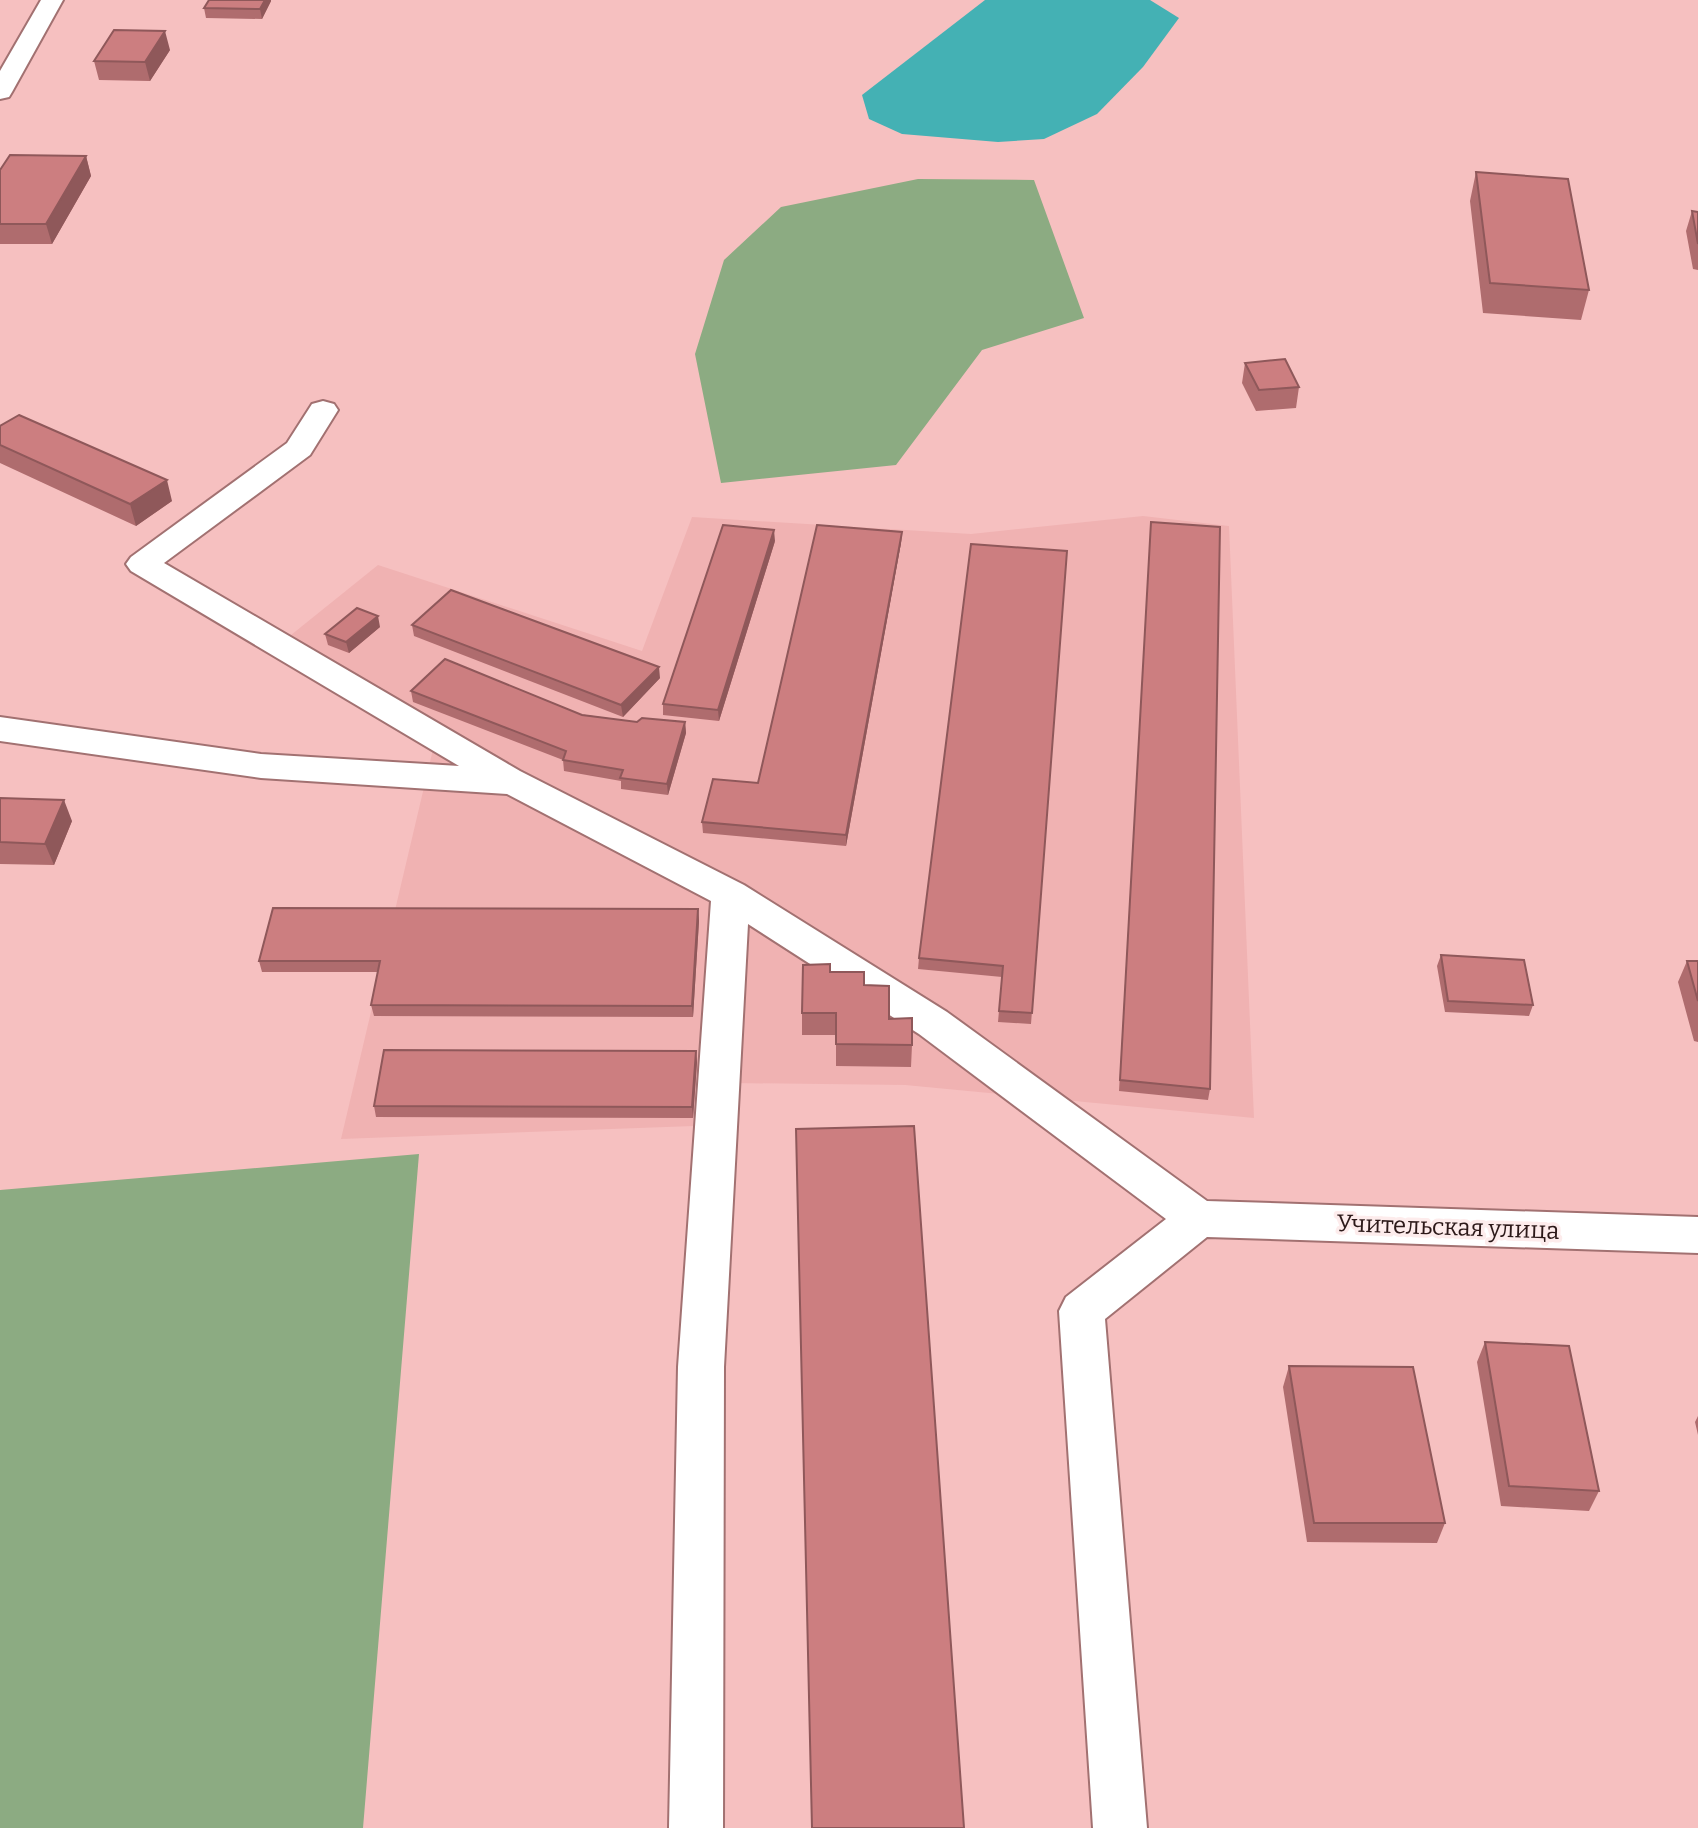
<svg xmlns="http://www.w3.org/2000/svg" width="1698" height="1828" viewBox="0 0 1698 1828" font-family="Bitter,serif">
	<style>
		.built { fill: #f0b2b2 }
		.green { fill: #8cab82 }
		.water { fill: #44b1b4 }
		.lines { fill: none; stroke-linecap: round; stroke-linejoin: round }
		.minor-casing { stroke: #a27171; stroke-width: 4 }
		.minor { fill: #fff; fill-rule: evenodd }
		.wall { fill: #af6c6e }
		.shaded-wall { fill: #8f585a }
		.building { fill: #cc7e80; stroke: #8f585a; stroke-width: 2 }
		.labels { text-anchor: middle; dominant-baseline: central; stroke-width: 7; stroke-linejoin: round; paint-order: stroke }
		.street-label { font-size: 24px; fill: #2c1919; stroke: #fdecec }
	</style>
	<rect width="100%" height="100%" fill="#f6c0c0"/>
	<path class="built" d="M 1143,516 L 1229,526 L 1254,1118 L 905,1085 L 731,1083 L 694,1126 L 341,1139 L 438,728 L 291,635 L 378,565 L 642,651 L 692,517 L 971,534 Z"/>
	<path class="green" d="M 918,179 L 1034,180 L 1084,318 L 982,350 L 896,465 L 721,483 L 695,354 L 724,260 L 781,207 Z
		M 419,1154 L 363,1828 L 0,1828 L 0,1190 Z"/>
	<path class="water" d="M 985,0 L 1150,0 L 1179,18 L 1143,67 L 1097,114 L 1044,139 L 998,142 L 902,134 L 869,119 L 862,95 Z"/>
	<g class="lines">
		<defs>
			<path id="minor" d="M 41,0 L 63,0 L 12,92 L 9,97 L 0,99 L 0,71 Z
				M 323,401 L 334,404 L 338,410 L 310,455 L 164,563 L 520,771 L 744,885 L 947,1012 L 1207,1201 L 1698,1217 L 1698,1253 L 1207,1237 L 1105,1319 L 1147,1828 L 1093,1828 L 1059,1311 L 1066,1297 L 1166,1219 L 919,1034 L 748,924 L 724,1367 L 723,1828 L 669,1828 L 678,1367 L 711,901 L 507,794 L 261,778 L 0,741 L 0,717 L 261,754 L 459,766 L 131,571 L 126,564 L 131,557 L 287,443 L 312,404 Z"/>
		</defs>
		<use href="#minor" class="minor-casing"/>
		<use href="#minor" class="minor"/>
	</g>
	<path class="wall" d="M 209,0 L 271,0 L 271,1 L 262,19 L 206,18 L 204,8 Z
		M 170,50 L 150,81 L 99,80 L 94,61 Z
		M 86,156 L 91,176 L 52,244 L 0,244 L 0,170 Z
		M 1476,172 L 1589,290 L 1581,320 L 1483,313 L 1470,201 Z
		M 1692,211 L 1698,212 L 1698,270 L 1693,269 L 1686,231 Z
		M 1245,363 L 1299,387 L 1296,408 L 1256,411 L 1242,383 Z
		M 0,426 L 172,501 L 136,526 L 0,463 Z
		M 1151,522 L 1210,1089 L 1208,1100 L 1119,1091 Z
		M 902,532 L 901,543 L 846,846 L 703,833 L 702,822 L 758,783 Z
		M 775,541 L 719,721 L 663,715 L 663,704 Z
		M 1067,551 L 1031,1024 L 998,1022 L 1002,977 L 918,969 L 919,958 Z
		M 412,625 L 660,678 L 623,717 L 414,636 Z
		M 380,627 L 349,653 L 328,645 L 325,634 Z
		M 411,691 L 637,722 L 685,722 L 686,733 L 668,795 L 621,789 L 621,781 L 564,771 L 563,760 L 413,702 Z
		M 0,798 L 72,821 L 54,865 L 0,864 Z
		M 698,909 L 699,921 L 693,1017 L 374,1016 L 371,1005 L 378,972 L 262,972 L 259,961 Z
		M 1441,955 L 1533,1005 L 1529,1016 L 1445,1012 L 1437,966 Z
		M 1687,961 L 1698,961 L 1698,1042 L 1694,1041 L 1678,982 Z
		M 830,972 L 864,985 L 889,1019 L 912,1045 L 911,1067 L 836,1066 L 836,1035 L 802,1035 L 802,1013 Z
		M 696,1051 L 697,1062 L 693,1118 L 376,1117 L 374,1106 Z
		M 1485,1342 L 1599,1491 L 1589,1511 L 1501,1506 L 1477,1362 Z
		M 1289,1366 L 1445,1523 L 1437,1543 L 1307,1542 L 1283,1387 Z
		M 1698,1416 L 1698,1435 L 1695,1422 Z"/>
	<path class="shaded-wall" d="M 265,0 L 271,0 L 271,1 L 262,19 L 260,9 Z
		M 165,31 L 170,50 L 150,81 L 145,62 Z
		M 86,156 L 91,176 L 52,244 L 46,224 Z
		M 167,480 L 172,501 L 136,526 L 130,504 Z
		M 774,530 L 775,541 L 719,721 L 718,710 Z
		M 902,532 L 901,543 L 846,846 L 846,835 Z
		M 378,616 L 380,627 L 349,653 L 346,642 Z
		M 659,667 L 660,678 L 623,717 L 621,705 Z
		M 685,722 L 686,733 L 668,795 L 667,784 Z
		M 64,800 L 72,821 L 54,865 L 45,844 Z
		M 698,909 L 699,921 L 693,1017 L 692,1006 Z
		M 696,1051 L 697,1062 L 693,1118 L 692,1107 Z"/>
	<path class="building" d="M 209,0 L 265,0 L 260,9 L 204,8 Z
		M 114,30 L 165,31 L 145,62 L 94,61 Z
		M 10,155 L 86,156 L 46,224 L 0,224 L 0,170 Z
		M 1476,172 L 1568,179 L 1589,290 L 1490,283 Z
		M 1692,211 L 1698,212 L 1698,244 Z
		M 1285,359 L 1299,387 L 1259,390 L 1245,363 Z
		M 19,415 L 167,480 L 130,504 L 0,445 L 0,426 Z
		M 1151,522 L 1220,527 L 1210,1089 L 1120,1080 Z
		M 723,525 L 774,530 L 718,710 L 663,704 Z
		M 817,525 L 902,532 L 846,835 L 702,822 L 713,779 L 758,783 Z
		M 971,544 L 1067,551 L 1032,1013 L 999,1011 L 1003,966 L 919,958 Z
		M 451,590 L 659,667 L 621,705 L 412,625 Z
		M 357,608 L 378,616 L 346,642 L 325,634 Z
		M 445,659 L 582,715 L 637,722 L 642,718 L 685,722 L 667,784 L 620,778 L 623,770 L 563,760 L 566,751 L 411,691 Z
		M 0,798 L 64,800 L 45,844 L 0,842 Z
		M 273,908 L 698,909 L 692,1006 L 371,1005 L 380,961 L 259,961 Z
		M 1441,955 L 1524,960 L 1533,1005 L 1448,1001 Z
		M 1687,961 L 1698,961 L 1698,1001 Z
		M 830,964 L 830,972 L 864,972 L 864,985 L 889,986 L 889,1019 L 912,1018 L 912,1045 L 836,1044 L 836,1013 L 802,1013 L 803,965 Z
		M 384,1050 L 696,1051 L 692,1107 L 374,1106 Z
		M 914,1126 L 964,1828 L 812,1828 L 796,1129 Z
		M 1485,1342 L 1569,1346 L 1599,1491 L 1509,1486 Z
		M 1289,1366 L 1413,1367 L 1445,1523 L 1314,1523 Z"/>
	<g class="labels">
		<g class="street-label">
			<text transform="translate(1448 1227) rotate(2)">Учительская улица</text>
		</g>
	</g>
</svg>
